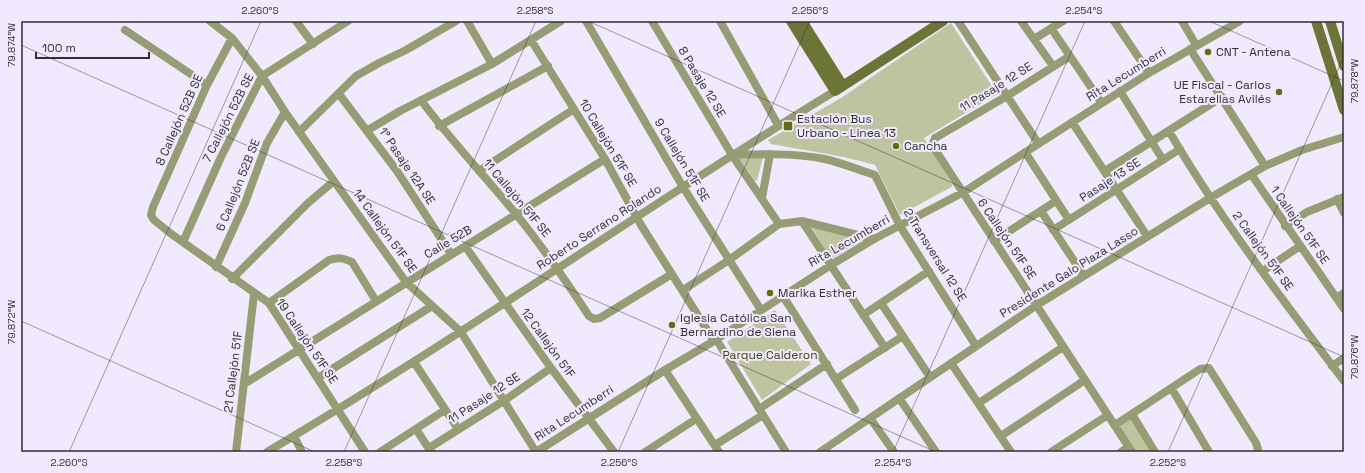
<svg xmlns="http://www.w3.org/2000/svg" width="1365" height="473" viewBox="0 0 1365 473" font-family="'Space Grotesk',sans-serif">
	<style>
		.green { fill: #bec4a0 }
		.lines { fill: none; stroke-linecap: round; stroke-linejoin: round }
		.street { stroke: #969d74; stroke-width: 8 }
		.secondary { stroke: #6d7536; stroke-width: 10 }
		.ticks { fill: none; stroke: #312e36; stroke-width: 1; stroke-opacity: 0.45 }
		.poi-dot { fill: #636c12; stroke: #f1e9fe; stroke-width: 1.5 }
		.labels { text-anchor: middle; dominant-baseline: central; stroke-width: 4; stroke-linejoin: round; paint-order: stroke }
		.poi-label { font-size: 12px; fill: #312e36; stroke: #f1e9fe; text-anchor: start }
		.street-label { font-size: 12px; fill: #312e36; stroke: #f1e9fe }
		.park-label { font-size: 12px; fill: #3f4509; stroke: #f1e9fe }
		.neatline { fill: none; stroke: #312e36; stroke-width: 1.5 }
		.ticks-label { font-size: 10px; text-anchor: middle; fill: #312e36 }
	</style>
	<rect width="100%" height="100%" fill="#f1e9fe"/>
	<path class="green" d="M 951,23 L 997,94 L 924,138 L 953,186 L 900,215 L 875,165 L 844,157 L 771,144 L 768,140 L 841,98 Z
		M 763,157 L 757,180 L 755,181 L 740,159 Z
		M 811,226 L 864,239 L 831,259 Z
		M 775,310 L 811,364 L 762,400 L 727,342 Z
		M 1133,417 L 1154,452 L 1134,452 L 1118,428 Z"/>
	<g class="lines">
		<path class="street" d="M 210,21 L 232,38 L 262,76 L 285,112 L 406,282 L 461,332 L 536,452
			M 296,21 L 313,44
			M 467,21 L 492,64
			M 586,21 L 683,187 L 761,310
			M 652,21 L 732,155 L 779,224 L 802,221 L 885,348
			M 720,21 L 778,125
			M 958,21 L 1038,143
			M 1021,21 L 1053,66
			M 1114,21 L 1149,73
			M 1182,21 L 1196,45
			M 1051,28 L 1101,102
			M 125,30 L 207,85
			M 232,38 L 207,85 L 153,207 L 151,215 L 154,220 L 170,233 L 269,303 L 365,452
			M 1034,39 L 1063,21
			M 531,40 L 605,159 L 641,225 L 714,341
			M 1190,49 L 1265,166
			M 1070,56 L 1007,96 L 935,138 L 932,145 L 1132,452
			M 1120,91 L 1163,160
			M 339,94 L 397,171 L 451,254
			M 421,100 C 450,140 485,176 516,214 C 543,247 566,281 589,316 L 594,319 L 600,318 L 672,274
			M 1072,122 L 1147,236
			M 439,126 L 548,66
			M 368,130 L 400,111 L 492,64 L 561,21
			M 1169,131 C 1220,219 1283,300 1344,381
			M 299,132 L 356,76 L 379,63 L 406,50 L 456,21
			M 1025,152 L 1069,220
			M 733,155 C 763,154 795,153 825,159 C 842,163 859,170 875,175 L 900,226 L 976,346
			M 479,171 L 574,109
			M 1105,171 L 1222,97
			M 1251,174 L 1344,309
			M 762,198 L 770,154
			M 1337,199 L 1344,213
			M 1041,211 L 1084,276
			M 802,221 L 874,239
			M 1285,226 L 1307,212 L 1344,197
			M 1053,230 L 1180,149
			M 994,241 L 1056,201
			M 183,242 L 221,157 L 262,76 L 348,21
			M 465,246 L 551,368 L 614,452
			M 216,267 L 245,203 L 267,143 L 285,112
			M 1263,271 L 1300,246
			M 232,279 L 308,203 L 334,181
			M 683,290 L 729,260 L 779,224
			M 783,296 L 855,410
			M 1337,297 L 1344,293
			M 269,303 L 329,260 C 338,257 343,258 352,262 L 376,301
			M 881,303 L 930,377
			M 863,315 L 929,271
			M 716,339 L 786,452
			M 414,362 L 458,429
			M 951,363 L 1011,452
			M 1332,366 L 1344,358
			M 665,370 L 719,452
			M 318,378 L 432,306
			M 836,379 L 903,336
			M 244,384 L 605,159
			M 1172,389 L 1209,452
			M 899,398 L 936,452
			M 979,403 L 1063,347
			M 759,409 L 827,364
			M 1132,414 L 1155,452
			M 870,418 L 894,452
			M 1115,425 L 1200,369 L 1209,368 L 1256,443 L 1258,449 L 1257,452
			M 416,429 L 431,452
			M 294,436 L 302,452
			M 1001,436 L 1085,380
			M 715,445 L 763,415
			M 429,448 L 505,400 L 551,368
			M 236,452 L 254,294
			M 267,452 C 460,338 643,208 835,91
			M 380,452 L 445,410
			M 536,452 L 665,370 L 714,341 L 831,265 L 874,239 L 962,193 L 1149,73 L 1240,21
			M 645,452 L 696,419
			M 820,452 L 1037,305 L 1210,198 L 1265,166 L 1302,150 L 1344,137
			M 1051,452 L 1108,415
			M 1121,452 L 1128,447"/>
		<path class="secondary" d="M 791,21 L 835,91 L 943,21
			M 802,21 L 843,86
			M 1316,21 L 1344,110
			M 1330,21 L 1344,66"/>
	</g>
	<path class="ticks" d="M 588,21 L 1344,357M 1209,21 L 1344,81M 21,45 L 936,452M 21,321 L 315,452M 69,452 L 261,21M 344,452 L 536,21M 618,452 L 810,21M 893,452 L 1085,21M 1168,452 L 1344,56"/>
	<g class="poi-dot">
		<circle cx="1208" cy="52" r="4"/>
		<circle cx="1279" cy="92" r="4"/>
		<rect x="783" y="121" width="10" height="10" rx="2"/>
		<circle cx="896" cy="146" r="4"/>
		<circle cx="770" cy="293" r="4"/>
		<circle cx="672" cy="325" r="4"/>
	</g>
	<g class="labels">
		<g class="poi-label">
			<text x="1216" y="52">CNT - Antena</text>
			<text x="1271" y="85" text-anchor="end">UE Fiscal - Carlos<tspan x="1271" dy="14">Estarellas Avilés</tspan></text>
			<text x="797" y="119">Estación Bus<tspan x="797" dy="14">Urbano - Linea 13</tspan></text>
			<text x="904" y="146">Cancha</text>
			<text x="778" y="293">Marika Esther</text>
			<text x="680" y="318">Iglesia Católica San<tspan x="680" dy="14">Bernardino de Siena</tspan></text>
		</g>
		<g class="street-label">
			<text transform="translate(1126 74) rotate(-32)">Rita Lecumberri</text>
			<text transform="translate(702 82) rotate(59)">8 Pasaje 12 SE</text>
			<text transform="translate(996 87) rotate(-32)">11 Pasaje 12 SE</text>
			<text transform="translate(228 118) rotate(-63)">7 Callejón 52B SE</text>
			<text transform="translate(179 120) rotate(-66)">8 Callejón 52B SE</text>
			<text transform="translate(608 143) rotate(59)">10 Callejón 51F SE</text>
			<text transform="translate(682 160) rotate(59)">9 Callejón 51F SE</text>
			<text transform="translate(407 166) rotate(56)">1° Pasaje 12A SE</text>
			<text transform="translate(1110 180) rotate(-33)">Pasaje 13 SE</text>
			<text transform="translate(238 185) rotate(-68)">6 Callejón 52B SE</text>
			<text transform="translate(517 198) rotate(50)">11 Callejón 51F SE</text>
			<text transform="translate(1300 225) rotate(55)">1 Callejón 51F SE</text>
			<text transform="translate(599 227) rotate(-33)">Roberto Serrano Rolando</text>
			<text transform="translate(385 231) rotate(54)">14 Callejón 51F SE</text>
			<text transform="translate(1007 239) rotate(56)">6 Callejón 51F SE</text>
			<text transform="translate(849 241) rotate(-30)">Rita Lecumberri</text>
			<text transform="translate(448 242) rotate(-31)">Calle 52B</text>
			<text transform="translate(1263 251) rotate(54)">2 Callejón 51F SE</text>
			<text transform="translate(935 255) rotate(58)">2 Transversal 12 SE</text>
			<text transform="translate(1069 272) rotate(-32)">Presidente Galo Plaza Lasso</text>
			<text transform="translate(307 341) rotate(56)">19 Callejón 51F SE</text>
			<text transform="translate(548 343) rotate(54)">12 Callejón 51F</text>
			<text transform="translate(233 372) rotate(-83)">21 Callejón 51F</text>
			<text transform="translate(484 398) rotate(-33)">11 Pasaje 12 SE</text>
			<text transform="translate(574 413) rotate(-33)">Rita Lecumberri</text>
		</g>
		<g class="park-label">
			<text x="770" y="355">Parque Calderon</text>
		</g>
	</g>
	<rect width="1365" height="473" fill="none" stroke="#f1e9fe" stroke-width="44"/>
	<path d="M36 52v6h113v-6" fill="none" stroke="#312e36" stroke-width="2"/>
	<text x="42" y="52" font-size="12" fill="#312e36" stroke="#f1e9fe" stroke-width="3" paint-order="stroke">100 m</text>
	<rect x="22" y="22" width="1321" height="429" class="neatline"/>
	<g class="ticks-label">
		<text x="260" y="14">2.260°S</text>
		<text x="535" y="14">2.258°S</text>
		<text x="810" y="14">2.256°S</text>
		<text x="1084" y="14">2.254°S</text>
		<text transform="translate(11 45) rotate(-90)" y="4">79.874°W</text>
		<text transform="translate(1354 81) rotate(-90)" y="4">79.878°W</text>
		<text transform="translate(11 322) rotate(-90)" y="4">79.872°W</text>
		<text transform="translate(1354 357) rotate(-90)" y="4">79.876°W</text>
		<text x="69" y="466">2.260°S</text>
		<text x="344" y="466">2.258°S</text>
		<text x="619" y="466">2.256°S</text>
		<text x="893" y="466">2.254°S</text>
		<text x="1168" y="466">2.252°S</text>
	</g>
</svg>
